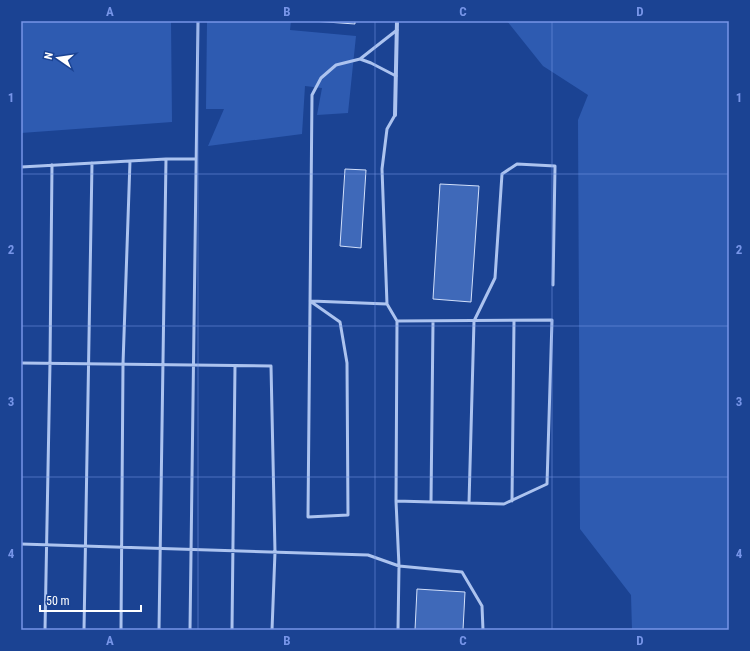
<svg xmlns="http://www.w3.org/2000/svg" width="750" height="651" viewBox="0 0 750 651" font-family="'Roboto Condensed',sans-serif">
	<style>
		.green { fill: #2e5bb1 }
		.building { fill: #3f69b9; stroke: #d2e0fb }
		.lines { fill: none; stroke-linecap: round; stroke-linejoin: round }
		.service { stroke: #acc3ef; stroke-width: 3 }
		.minor { stroke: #acc3ef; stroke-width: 4 }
		.grid { fill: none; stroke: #7795e8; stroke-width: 1; stroke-opacity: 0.55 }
		.neatline { fill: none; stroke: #7795e8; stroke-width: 1.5 }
		.grid-label { font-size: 13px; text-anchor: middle; font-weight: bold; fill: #7795e8 }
	</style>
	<rect width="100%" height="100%" fill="#1b4393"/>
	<path class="green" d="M 21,21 L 171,21 L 172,122 L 21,133 Z
		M 207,21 L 291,21 L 290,30 L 356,36 L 348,113 L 317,115 L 322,88 L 305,86 L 302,134 L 208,146 L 224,109 L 206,109 Z
		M 507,21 L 729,21 L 729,630 L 632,630 L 631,595 L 580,529 L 578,120 L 588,95 L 543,66 Z"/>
	<path class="building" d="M 312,21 L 355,21 L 355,24 Z
		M 345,169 L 366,170 L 361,248 L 340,246 Z
		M 440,184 L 479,186 L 471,302 L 433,299 Z
		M 417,589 L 465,592 L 463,630 L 415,630 Z"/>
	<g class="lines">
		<path class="service" d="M 360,59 L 371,63 L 396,76
			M 395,115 L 387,129 L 382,169 L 387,304 L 397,321 L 396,501 L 399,566 L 398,630
			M 21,167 L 166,159 L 196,159
			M 310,301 L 340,322 L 347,363 L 348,515 L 308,517 L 312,95 L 321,78 L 336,65 L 360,59 L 397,30
			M 311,301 L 387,304
			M 21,363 L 271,366 L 275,552 L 272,630
			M 396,501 L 504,504 L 547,484 L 552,320 L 397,321
			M 512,501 L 514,321
			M 431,502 L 433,322
			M 469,503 L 474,321 L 495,278 L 502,174 L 517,164 L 555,166 L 553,285
			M 21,544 L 368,555 L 399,566 L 462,572 L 482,606 L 483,630
			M 45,630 L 50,363 L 52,165
			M 84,630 L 92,163
			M 121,630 L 123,364 L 130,161
			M 159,630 L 166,159
			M 190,630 L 198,21
			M 232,630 L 235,366"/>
		<path class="minor" d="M 395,115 L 397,21"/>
	</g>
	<path class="grid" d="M 198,21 L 198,630M 375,21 L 375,630M 552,21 L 552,630M 21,174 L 729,174M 21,326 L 729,326M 21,477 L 729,477"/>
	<rect width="750" height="651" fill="none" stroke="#1b4393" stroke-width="44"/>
	<g transform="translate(58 58) rotate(283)" stroke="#1b4393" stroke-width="3" paint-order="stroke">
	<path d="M0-3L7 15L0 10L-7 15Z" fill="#ffffff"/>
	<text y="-6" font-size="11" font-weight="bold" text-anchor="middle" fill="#ffffff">N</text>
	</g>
	<path d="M40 605v6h101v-6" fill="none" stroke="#ffffff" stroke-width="2"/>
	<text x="46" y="605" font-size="12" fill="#ffffff" stroke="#1b4393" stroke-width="3" paint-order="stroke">50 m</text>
	<rect x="22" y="22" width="706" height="607" class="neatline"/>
	<g class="grid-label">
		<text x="110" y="16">A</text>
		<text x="287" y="16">B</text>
		<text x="463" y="16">C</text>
		<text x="640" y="16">D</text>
		<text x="11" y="102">1</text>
		<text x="739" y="102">1</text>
		<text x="11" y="254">2</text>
		<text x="739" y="254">2</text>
		<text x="11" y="406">3</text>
		<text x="739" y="406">3</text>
		<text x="11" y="558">4</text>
		<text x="739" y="558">4</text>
		<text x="110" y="645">A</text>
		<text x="287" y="645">B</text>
		<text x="463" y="645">C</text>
		<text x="640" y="645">D</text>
	</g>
</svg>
